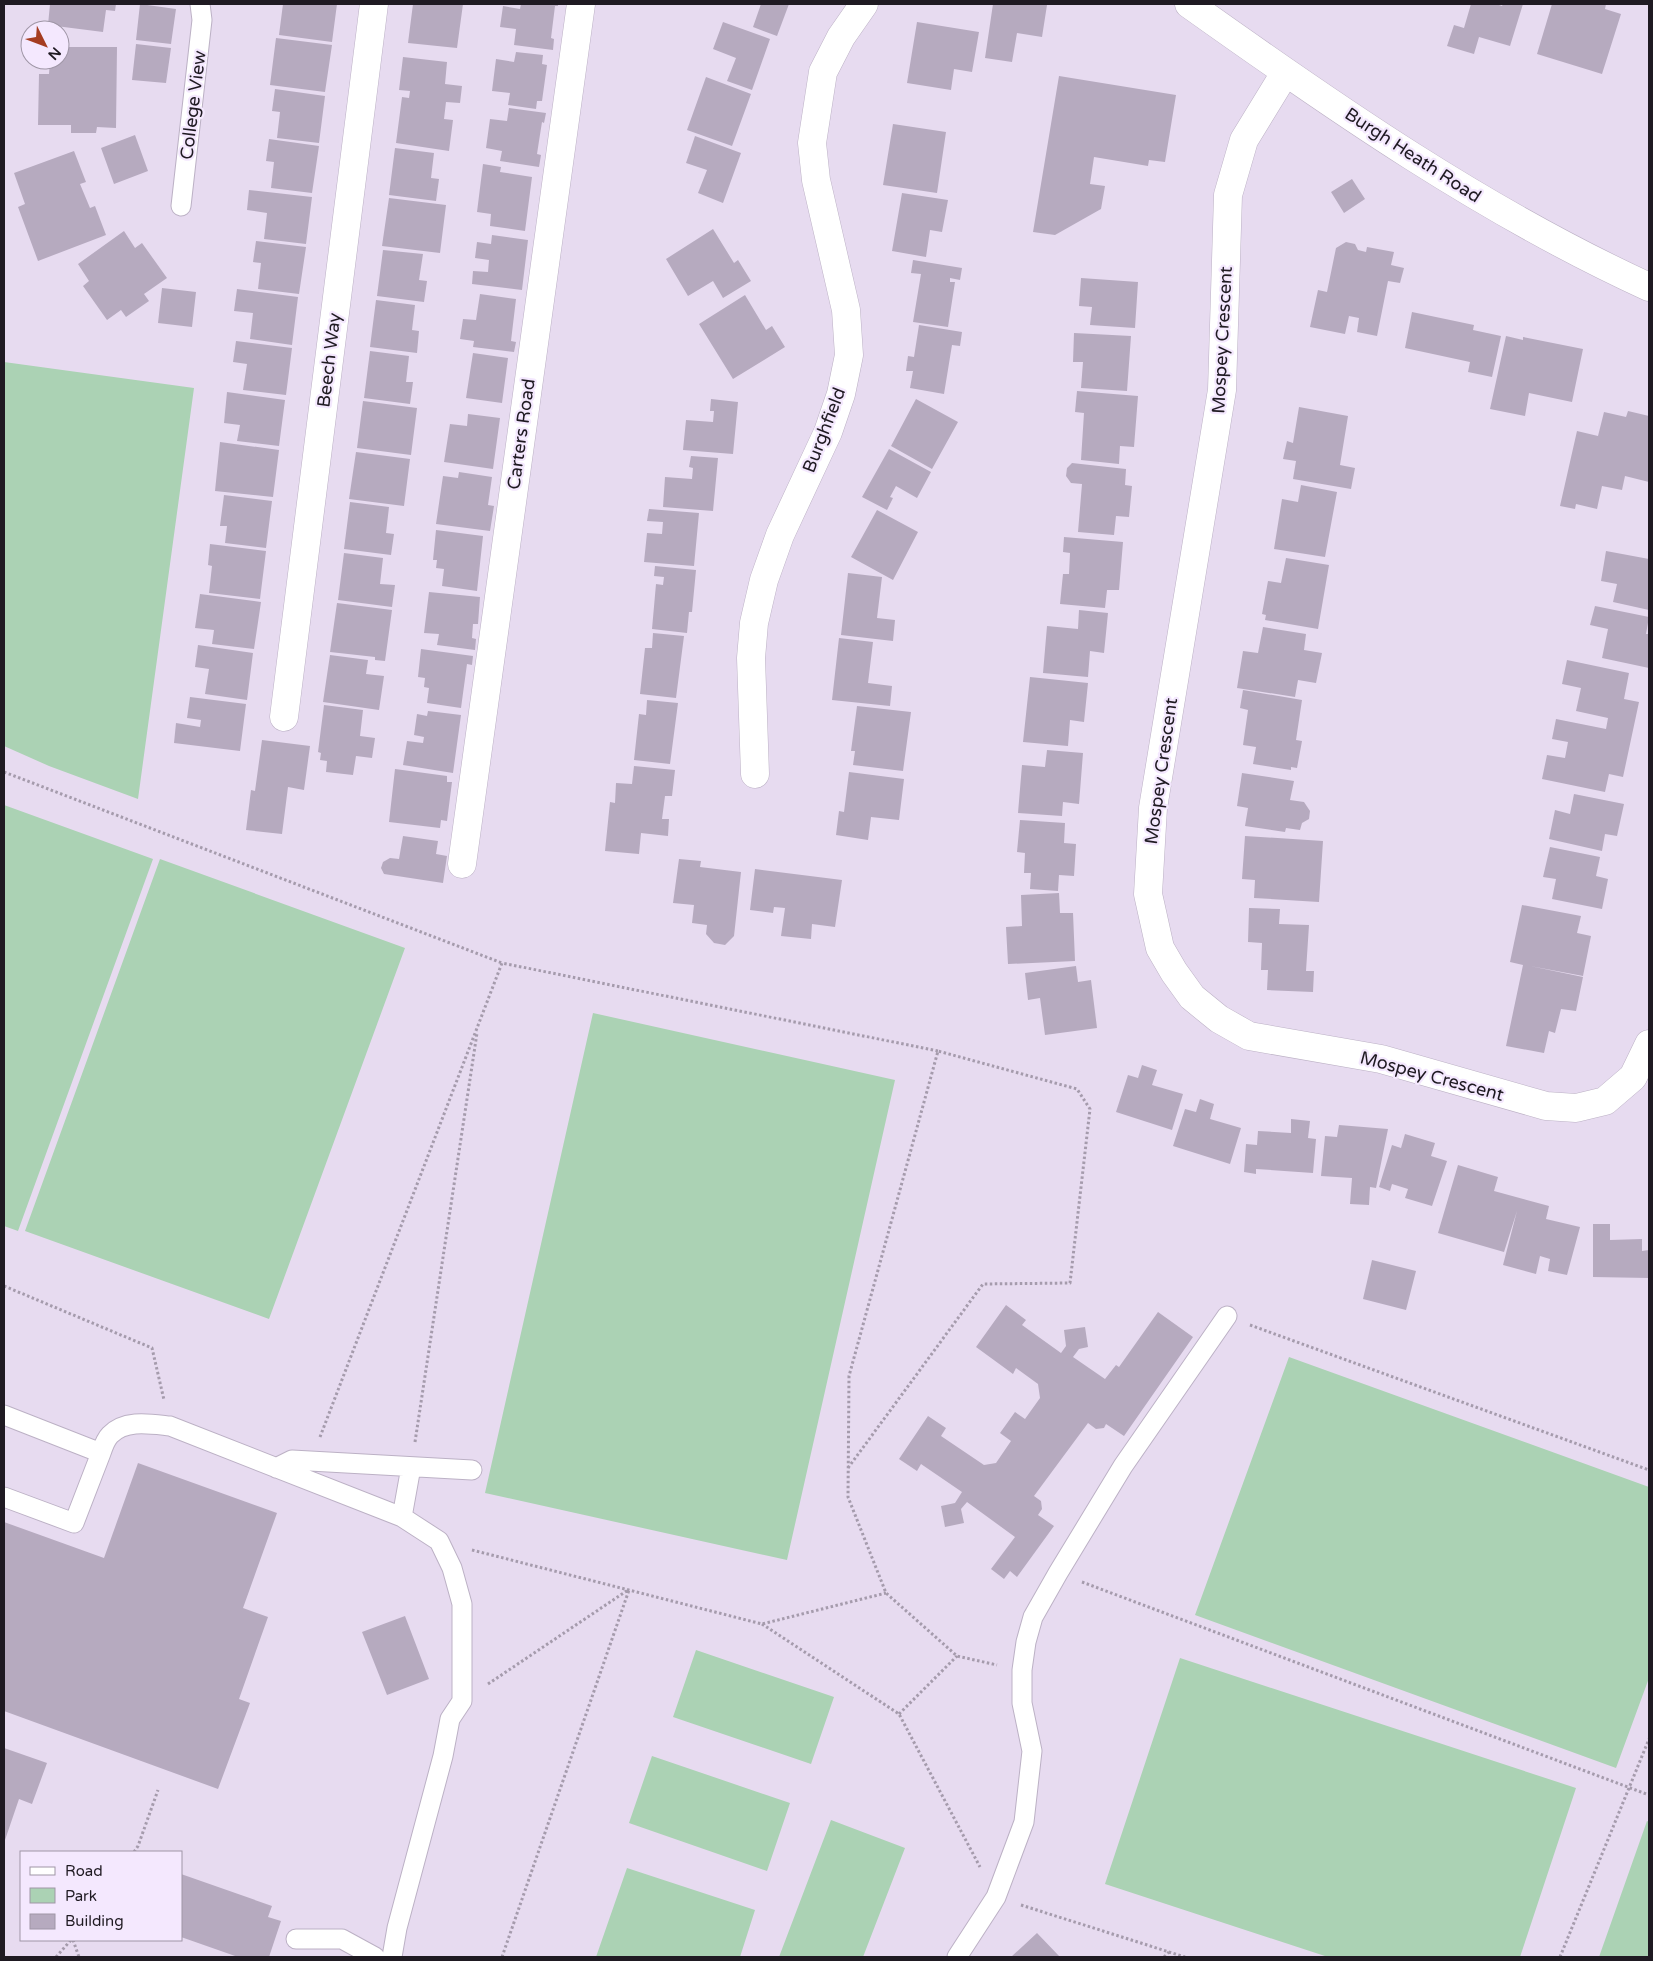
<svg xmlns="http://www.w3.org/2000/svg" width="1653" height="1961" viewBox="0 0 1653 1961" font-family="'Varela Round',sans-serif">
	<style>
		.green { fill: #abd2b4 }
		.building { fill: #b6aabf }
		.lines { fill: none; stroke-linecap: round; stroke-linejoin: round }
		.service-casing { stroke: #bcb1c5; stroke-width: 21 }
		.minor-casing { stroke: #bcb1c5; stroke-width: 29 }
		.secondary-casing { stroke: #bcb1c5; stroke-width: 29 }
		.path { stroke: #a59bac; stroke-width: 3; stroke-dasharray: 2.5 2.5; stroke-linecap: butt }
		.service { stroke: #fff; stroke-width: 19 }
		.minor { stroke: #fff; stroke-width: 28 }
		.secondary { stroke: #fff; stroke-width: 28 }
		.labels { text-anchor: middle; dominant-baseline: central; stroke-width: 4.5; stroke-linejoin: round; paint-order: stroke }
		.street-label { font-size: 18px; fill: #1f1a22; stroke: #f4e8fe }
	</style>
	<rect width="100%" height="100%" fill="#e7dbf0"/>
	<path class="green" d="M 4,362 L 194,388 L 138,799 L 49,766 L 4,746 Z
		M 4,805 L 153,859 L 18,1231 L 4,1226 Z
		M 160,859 L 405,948 L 269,1319 L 25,1231 Z
		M 593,1013 L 895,1080 L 787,1560 L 485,1493 Z
		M 1289,1357 L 1649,1487 L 1649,1678 L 1616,1768 L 1195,1615 Z
		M 696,1650 L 834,1697 L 811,1764 L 673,1717 Z
		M 1180,1658 L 1576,1788 L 1520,1957 L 1328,1957 L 1105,1884 Z
		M 652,1756 L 790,1803 L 767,1871 L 629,1823 Z
		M 831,1820 L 905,1848 L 863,1957 L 779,1957 Z
		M 1647,1821 L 1649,1822 L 1649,1957 L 1599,1957 Z
		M 627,1868 L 755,1910 L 740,1957 L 596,1957 Z"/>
	<path class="building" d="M 50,4 L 116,4 L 115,11 L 106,10 L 103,32 L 48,25 Z
		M 140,4 L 176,9 L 171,44 L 136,40 Z
		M 283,4 L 337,4 L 332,42 L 279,35 Z
		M 413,4 L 463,4 L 457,48 L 408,43 Z
		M 521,4 L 558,4 L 558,6 L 555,6 L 551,38 L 554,39 L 553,50 L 514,45 L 516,29 L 500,27 L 503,6 L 520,9 Z
		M 761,4 L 789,4 L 777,36 L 753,27 Z
		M 993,4 L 1047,5 L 1042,37 L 1017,33 L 1012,62 L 985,58 Z
		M 1471,4 L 1496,4 L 1502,6 L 1503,4 L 1523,4 L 1510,46 L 1479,37 L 1474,54 L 1447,46 L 1454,25 L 1464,28 Z
		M 1552,4 L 1606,4 L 1605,9 L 1621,14 L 1602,74 L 1537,54 Z
		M 723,22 L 770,39 L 752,90 L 727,81 L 736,58 L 713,49 Z
		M 917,22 L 979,32 L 972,72 L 954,69 L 951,90 L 907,83 Z
		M 276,38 L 332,45 L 325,92 L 270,85 Z
		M 136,44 L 171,48 L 166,83 L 132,80 Z
		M 60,47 L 117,47 L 116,128 L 97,127 L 96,133 L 71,133 L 71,125 L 38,125 L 39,74 L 49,74 L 50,60 L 60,60 Z
		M 516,52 L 543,55 L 542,64 L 547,65 L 542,101 L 537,101 L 536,109 L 508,105 L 510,93 L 492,91 L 496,59 L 514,62 Z
		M 403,57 L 447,62 L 445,84 L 462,86 L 460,103 L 446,102 L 444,119 L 453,120 L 449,151 L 396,143 L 402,97 L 409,98 L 410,91 L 399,90 Z
		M 1059,76 L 1176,95 L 1165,162 L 1149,160 L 1148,166 L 1094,157 L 1090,184 L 1105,186 L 1101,209 L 1055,235 L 1033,232 Z
		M 706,77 L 751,94 L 732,146 L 687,130 Z
		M 275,89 L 325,96 L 319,143 L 277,138 L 280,112 L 272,111 Z
		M 509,108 L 546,113 L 544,123 L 542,122 L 539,141 L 537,154 L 541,155 L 539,167 L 500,161 L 502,151 L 486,148 L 490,119 L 507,121 Z
		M 893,124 L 946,132 L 937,193 L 883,185 Z
		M 135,135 L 148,171 L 114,184 L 101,148 Z
		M 695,136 L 741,153 L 723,203 L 698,193 L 707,170 L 686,163 Z
		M 269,139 L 319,146 L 312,193 L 271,188 L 274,162 L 266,161 Z
		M 395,148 L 434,153 L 431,178 L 439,179 L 436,201 L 389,195 Z
		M 74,151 L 86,182 L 80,184 L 90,208 L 95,206 L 106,235 L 38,261 L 18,207 L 25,204 L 14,173 Z
		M 483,164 L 501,167 L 500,172 L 532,177 L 525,231 L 490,226 L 491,214 L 477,212 Z
		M 1352,179 L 1365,199 L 1344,213 L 1331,192 Z
		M 249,190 L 312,197 L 306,244 L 264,239 L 267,213 L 247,210 Z
		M 902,193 L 948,200 L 942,232 L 930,230 L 926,257 L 892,251 Z
		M 389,198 L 446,205 L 440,253 L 382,246 Z
		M 713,229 L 734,263 L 738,260 L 751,281 L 723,298 L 713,281 L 688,296 L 666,259 Z
		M 124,231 L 135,248 L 142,243 L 167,278 L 144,294 L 149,301 L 126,317 L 121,310 L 107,320 L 83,286 L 89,281 L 78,264 Z
		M 492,235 L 528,240 L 522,290 L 472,284 L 473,271 L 488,272 L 489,260 L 475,258 L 477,242 L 491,244 Z
		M 256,241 L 306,247 L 299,294 L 258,289 L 261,263 L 253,262 Z
		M 1346,242 L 1355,244 L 1358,250 L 1366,252 L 1367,247 L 1394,252 L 1391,265 L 1404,268 L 1400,283 L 1388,281 L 1377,336 L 1357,332 L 1359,318 L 1349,316 L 1345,334 L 1310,327 L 1318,290 L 1327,292 L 1336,248 Z
		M 383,250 L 423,254 L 419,280 L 427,281 L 424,302 L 377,296 Z
		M 913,260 L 962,268 L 960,280 L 950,278 L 950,282 L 955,282 L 948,327 L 913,322 L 921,274 L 911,273 Z
		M 1081,278 L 1138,282 L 1135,328 L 1090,325 L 1092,307 L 1079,306 Z
		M 162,288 L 196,292 L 192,327 L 158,323 Z
		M 237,289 L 298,297 L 292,345 L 250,339 L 253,313 L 234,311 Z
		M 480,294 L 516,299 L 511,341 L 516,342 L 514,352 L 473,347 L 474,341 L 460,339 L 463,319 L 476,320 Z
		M 745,295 L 766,330 L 772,326 L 785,347 L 733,379 L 699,324 Z
		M 376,300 L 415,305 L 412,330 L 419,331 L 417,353 L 370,347 Z
		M 1412,312 L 1474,325 L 1473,330 L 1501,336 L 1492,377 L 1468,372 L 1470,362 L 1405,348 Z
		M 919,325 L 962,332 L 960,346 L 952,345 L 944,394 L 910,388 L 913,371 L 906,371 L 908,356 L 914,357 Z
		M 1074,333 L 1131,336 L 1127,391 L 1081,388 L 1083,362 L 1073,362 Z
		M 1506,336 L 1523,340 L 1523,337 L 1583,349 L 1572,402 L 1529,393 L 1525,416 L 1490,409 Z
		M 236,341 L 292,348 L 286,395 L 243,390 L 247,364 L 233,362 Z
		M 370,351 L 409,356 L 406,382 L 413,382 L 410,404 L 364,398 Z
		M 473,353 L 508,358 L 502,403 L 466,398 Z
		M 1077,391 L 1138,396 L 1134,447 L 1120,446 L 1119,464 L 1081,460 L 1084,413 L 1075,412 Z
		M 227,392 L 285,400 L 279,446 L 237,441 L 240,425 L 224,423 Z
		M 711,399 L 738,402 L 733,454 L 683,450 L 686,420 L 713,422 L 714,411 L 710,411 Z
		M 916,399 L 958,422 L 932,469 L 891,446 Z
		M 363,401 L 417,408 L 411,455 L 357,448 Z
		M 1299,407 L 1348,416 L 1340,465 L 1355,468 L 1351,489 L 1293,479 L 1296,461 L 1283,459 L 1287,441 L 1293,443 Z
		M 1628,411 L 1649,416 L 1649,482 L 1625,476 L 1622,490 L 1602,486 L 1597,509 L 1576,504 L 1575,509 L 1560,506 L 1577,431 L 1598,436 L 1604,412 L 1626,417 Z
		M 468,414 L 500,418 L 493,469 L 444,462 L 450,424 L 467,426 Z
		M 220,442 L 279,450 L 273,497 L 215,491 Z
		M 889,449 L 931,472 L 917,498 L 896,486 L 890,497 L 893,498 L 887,510 L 862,497 Z
		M 356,452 L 410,459 L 404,506 L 349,499 Z
		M 691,456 L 718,458 L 713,511 L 663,507 L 665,477 L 692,479 L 693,468 L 689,467 Z
		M 1072,463 L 1126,469 L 1125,485 L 1132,486 L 1129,517 L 1116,516 L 1114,535 L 1078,532 L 1082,484 L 1071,483 L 1066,476 L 1067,468 Z
		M 459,472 L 492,477 L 488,505 L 494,506 L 490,531 L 436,524 L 443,476 L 458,478 Z
		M 1301,485 L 1337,492 L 1325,557 L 1274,549 L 1282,499 L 1298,502 Z
		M 224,495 L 272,501 L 266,548 L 225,543 L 227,526 L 220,526 Z
		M 350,502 L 389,507 L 386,533 L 394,534 L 391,555 L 344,549 Z
		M 649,509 L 699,513 L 694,566 L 644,562 L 647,533 L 662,534 L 663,522 L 647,521 Z
		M 877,510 L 918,532 L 893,580 L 851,557 Z
		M 436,530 L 483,536 L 477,591 L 442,586 L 444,569 L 436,568 L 437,560 L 433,560 Z
		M 1064,537 L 1123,542 L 1119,590 L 1107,590 L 1105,608 L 1060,604 L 1063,574 L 1069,574 L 1070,553 L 1063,552 Z
		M 210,544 L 266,551 L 260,599 L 209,593 L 212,566 L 208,565 Z
		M 1606,551 L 1649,559 L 1649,610 L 1613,602 L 1617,584 L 1601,581 Z
		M 344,553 L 383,558 L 380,584 L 395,585 L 392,607 L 338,600 Z
		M 1286,558 L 1329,565 L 1318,629 L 1265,620 L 1266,615 L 1262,614 L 1268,581 L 1281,583 Z
		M 655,566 L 696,570 L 692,612 L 689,612 L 687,633 L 652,629 L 656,584 L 663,585 L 664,577 L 654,576 Z
		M 848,573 L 882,577 L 877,618 L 895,620 L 893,641 L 841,635 Z
		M 429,592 L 480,597 L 478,624 L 473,624 L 472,638 L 476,639 L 475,650 L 437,645 L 439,634 L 424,633 Z
		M 200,594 L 261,602 L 254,649 L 212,644 L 214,630 L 195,628 Z
		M 337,603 L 392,610 L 385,661 L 375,660 L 375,657 L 330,652 Z
		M 1595,606 L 1649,617 L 1646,634 L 1649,634 L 1649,668 L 1602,658 L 1608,629 L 1590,625 Z
		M 1079,610 L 1108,613 L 1104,653 L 1090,651 L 1088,677 L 1043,673 L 1047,626 L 1078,629 Z
		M 1263,627 L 1306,634 L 1304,650 L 1322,653 L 1316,683 L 1298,680 L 1295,697 L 1237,688 L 1243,651 L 1258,653 Z
		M 653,633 L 684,636 L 676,698 L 640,694 L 645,648 L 652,648 Z
		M 839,638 L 873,642 L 868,683 L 892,686 L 890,706 L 832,700 Z
		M 198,645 L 253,653 L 247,700 L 205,694 L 209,669 L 195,667 Z
		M 421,649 L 473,656 L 472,665 L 467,664 L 461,708 L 427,703 L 429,688 L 424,687 L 425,678 L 418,677 Z
		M 330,655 L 368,660 L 366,674 L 384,676 L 379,710 L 323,702 Z
		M 1567,660 L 1629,673 L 1624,699 L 1639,702 L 1623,777 L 1609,774 L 1605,792 L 1542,779 L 1547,755 L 1565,758 L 1568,742 L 1552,739 L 1556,719 L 1606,729 L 1608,718 L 1576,711 L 1581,688 L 1562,684 Z
		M 1030,677 L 1088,683 L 1084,722 L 1070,720 L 1068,746 L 1023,742 Z
		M 1243,690 L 1302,700 L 1296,740 L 1302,741 L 1297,768 L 1291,767 L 1291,770 L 1253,764 L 1256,747 L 1243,745 L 1248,710 L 1240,708 Z
		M 190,697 L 246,704 L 240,751 L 174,743 L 176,723 L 200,727 L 201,720 L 187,718 Z
		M 647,700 L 678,703 L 670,764 L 634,760 L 639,714 L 646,715 Z
		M 324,705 L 363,710 L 360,736 L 375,738 L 372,758 L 356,756 L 353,775 L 326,772 L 327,761 L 320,760 L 321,753 L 318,752 Z
		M 857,706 L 911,712 L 903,771 L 853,765 L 855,751 L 851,751 Z
		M 428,711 L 461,715 L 453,773 L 403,765 L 407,741 L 423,743 L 424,737 L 414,735 L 417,714 L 427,716 Z
		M 262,740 L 310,746 L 304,790 L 288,787 L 282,834 L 246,830 L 251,790 L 255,791 Z
		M 1047,750 L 1083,753 L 1079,804 L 1063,802 L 1062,816 L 1018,813 L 1022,765 L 1045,767 Z
		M 634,766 L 675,770 L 672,796 L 665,796 L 662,819 L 669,819 L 668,836 L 641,833 L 639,854 L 605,851 L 610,802 L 615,803 L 616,783 L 632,784 Z
		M 395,769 L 447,776 L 447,782 L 452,782 L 447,821 L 441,820 L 440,828 L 389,822 Z
		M 849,772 L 904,779 L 899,820 L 871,817 L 868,840 L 836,835 L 839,811 L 844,812 Z
		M 1242,773 L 1294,781 L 1290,800 L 1304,802 L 1310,811 L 1309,819 L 1302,823 L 1300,830 L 1286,828 L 1285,832 L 1245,826 L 1248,808 L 1237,806 Z
		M 1574,794 L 1624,804 L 1617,836 L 1605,834 L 1602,851 L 1549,839 L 1555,810 L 1570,814 Z
		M 1020,820 L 1065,823 L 1064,843 L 1076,844 L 1074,876 L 1059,875 L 1058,891 L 1030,889 L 1031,873 L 1024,873 L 1025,853 L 1017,852 Z
		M 403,836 L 438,841 L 436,854 L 447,856 L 443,883 L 384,874 L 381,868 L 383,862 L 390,858 L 399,859 Z
		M 1245,836 L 1323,841 L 1319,902 L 1254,898 L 1255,880 L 1242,879 Z
		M 1550,847 L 1600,857 L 1596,876 L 1608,879 L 1602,909 L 1552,899 L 1556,879 L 1543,877 Z
		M 679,859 L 701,861 L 700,867 L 741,872 L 734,936 L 725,945 L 714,943 L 706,934 L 707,925 L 692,923 L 694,905 L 673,903 Z
		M 755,869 L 842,880 L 835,927 L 812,924 L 811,939 L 781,936 L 785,908 L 774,907 L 773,913 L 750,910 Z
		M 1059,893 L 1060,913 L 1073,913 L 1075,961 L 1008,964 L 1006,927 L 1022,926 L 1021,895 Z
		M 1522,905 L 1581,916 L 1577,933 L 1591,936 L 1583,976 L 1530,966 L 1583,977 L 1576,1011 L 1561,1009 L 1555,1033 L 1549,1031 L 1544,1053 L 1506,1046 L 1523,965 L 1510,962 Z
		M 1249,908 L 1280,909 L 1279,924 L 1309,925 L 1306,971 L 1314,971 L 1313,992 L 1267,990 L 1268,970 L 1261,970 L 1262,943 L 1248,942 Z
		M 1076,966 L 1078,982 L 1091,980 L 1097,1028 L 1045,1035 L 1040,998 L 1028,1000 L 1025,973 Z
		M 1142,1065 L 1157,1070 L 1152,1085 L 1183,1094 L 1172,1130 L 1116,1112 L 1128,1075 L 1138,1078 Z
		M 1200,1099 L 1214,1104 L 1210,1119 L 1241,1128 L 1230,1164 L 1173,1146 L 1185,1109 L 1196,1112 Z
		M 1291,1119 L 1310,1121 L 1308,1138 L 1316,1139 L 1313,1173 L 1256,1169 L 1256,1174 L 1244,1172 L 1246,1144 L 1257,1145 L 1258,1131 L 1291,1133 Z
		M 1339,1125 L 1388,1129 L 1376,1188 L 1370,1187 L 1369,1205 L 1350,1204 L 1352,1178 L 1321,1176 L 1325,1136 L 1337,1137 Z
		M 1405,1134 L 1435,1143 L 1431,1156 L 1447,1161 L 1432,1206 L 1405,1198 L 1408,1189 L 1392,1184 L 1390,1191 L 1379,1187 L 1392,1145 L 1401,1148 Z
		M 1458,1165 L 1498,1177 L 1494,1191 L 1549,1206 L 1546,1219 L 1580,1227 L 1567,1275 L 1548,1271 L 1550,1259 L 1540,1256 L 1536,1274 L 1503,1265 L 1517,1211 L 1504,1252 L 1438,1233 Z
		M 1593,1224 L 1610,1224 L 1610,1240 L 1642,1239 L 1642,1251 L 1649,1250 L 1649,1278 L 1593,1277 Z
		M 1372,1260 L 1416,1271 L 1406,1310 L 1363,1299 Z
		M 1006,1305 L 1026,1320 L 1022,1325 L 1061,1353 L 1066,1346 L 1064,1330 L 1085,1327 L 1088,1347 L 1079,1349 L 1073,1357 L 1105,1379 L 1116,1365 L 1119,1367 L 1158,1312 L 1193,1337 L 1124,1436 L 1106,1424 L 1104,1428 L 1096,1429 L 1088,1423 L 1034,1496 L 1041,1501 L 1042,1509 L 1038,1515 L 1054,1526 L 1017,1577 L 1010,1571 L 1004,1579 L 991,1569 L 1015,1537 L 967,1502 L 961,1509 L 964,1523 L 945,1527 L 941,1506 L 955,1503 L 962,1492 L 921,1464 L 917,1471 L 899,1459 L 928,1416 L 946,1428 L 941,1436 L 984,1465 L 996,1463 L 1011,1441 L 1000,1433 L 1015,1412 L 1025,1419 L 1040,1398 L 1038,1384 L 1016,1368 L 1013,1374 L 976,1347 Z
		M 138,1463 L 277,1513 L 243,1608 L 268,1617 L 239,1699 L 250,1703 L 218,1789 L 4,1711 L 4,1522 L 104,1558 Z
		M 405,1616 L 429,1679 L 387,1695 L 362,1632 Z
		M 4,1748 L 47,1763 L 32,1804 L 19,1799 L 4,1843 Z
		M 181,1874 L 272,1906 L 268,1917 L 281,1921 L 269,1957 L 238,1957 L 181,1937 Z
		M 1037,1933 L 1060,1957 L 1011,1957 Z"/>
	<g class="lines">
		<defs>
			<path id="service" d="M 181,206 L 202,20 L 200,4
				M 4,1415 L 101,1453 L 74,1523 L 4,1497
				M 101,1453 C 103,1447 106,1439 110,1435 C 125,1419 151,1424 170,1426 L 402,1517 L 439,1541 L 452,1568 L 462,1604 L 462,1701 L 450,1719 L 443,1756 L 397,1928 L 392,1957
				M 276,1468 L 292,1460 L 472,1470
				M 402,1517 L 411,1467
				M 296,1939 L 342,1939 L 375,1957
				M 957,1957 L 996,1897 L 1024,1822 L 1032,1751 L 1022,1703 L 1022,1670 L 1026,1642 L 1033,1617 L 1058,1573 L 1123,1466 L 1227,1316"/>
			<path id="minor" d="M 1285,73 L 1244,140 L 1228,195 L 1222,390 L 1153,808 L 1148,894 L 1160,948 L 1174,972 L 1192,997 L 1219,1019 L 1249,1036 L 1381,1059 L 1546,1106 L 1576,1108 L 1605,1101 L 1633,1077 L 1649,1044
				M 284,717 L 374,4
				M 755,774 L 751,658 L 754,623 L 764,580 L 780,535 L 828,432 L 841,394 L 849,355 L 846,310 L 816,180 L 812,143 L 823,72 L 841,37 L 864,4
				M 462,864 L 581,4"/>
			<path id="secondary" d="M 1189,4 C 1335,108 1485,212 1649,287"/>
		</defs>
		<use href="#service" class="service-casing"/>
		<use href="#minor" class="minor-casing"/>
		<use href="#secondary" class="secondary-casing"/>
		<path class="path" d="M 4,772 L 502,963
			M 4,1286 L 152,1348 L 164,1400
			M 1250,1325 L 1649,1470
			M 320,1437 L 502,963 L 938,1051
			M 415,1442 L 477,1033
			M 848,1468 L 983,1284 L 1070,1283 L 1090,1109 L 1077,1089 L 938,1051 L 849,1376 L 848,1497 L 886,1593 L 957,1656 L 997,1665
			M 472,1550 L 762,1624 L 886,1593
			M 1082,1582 L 1649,1795
			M 762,1624 L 899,1714 L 980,1867
			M 488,1684 L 628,1590
			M 899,1714 L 957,1656
			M 134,1852 L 138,1846 L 158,1790
			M 1021,1905 L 1185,1957
			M 73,1940 L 79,1957
			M 56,1957 L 71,1940
			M 502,1957 L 629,1590
			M 1164,1957 L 1169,1952
			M 1560,1957 L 1649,1739"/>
		<use href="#service" class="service"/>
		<use href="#minor" class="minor"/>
		<use href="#secondary" class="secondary"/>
	</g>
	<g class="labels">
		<g class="street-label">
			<text transform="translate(193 105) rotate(-83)">College View</text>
			<text transform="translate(1413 155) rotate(33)">Burgh Heath Road</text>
			<text transform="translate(1222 340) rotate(-87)">Mospey Crescent</text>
			<text transform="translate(329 360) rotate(-83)">Beech Way</text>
			<text transform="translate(824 430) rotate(-69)">Burghfield</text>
			<text transform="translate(521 434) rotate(-82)">Carters Road</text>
			<text transform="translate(1161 771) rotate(-82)">Mospey Crescent</text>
			<text transform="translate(1432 1076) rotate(15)">Mospey Crescent</text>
		</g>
	</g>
	<rect width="1653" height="1961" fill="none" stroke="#1f1a22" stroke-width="10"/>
	<rect x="20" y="1851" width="162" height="90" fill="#f4e8fe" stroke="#9f96a6"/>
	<rect x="30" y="1867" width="25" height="8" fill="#ffffff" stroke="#9f96a6"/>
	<text x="65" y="1876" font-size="15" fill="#1f1a22">Road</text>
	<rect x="30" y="1888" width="25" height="15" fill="#abd2b4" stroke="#9f96a6"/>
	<text x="65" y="1901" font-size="15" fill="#1f1a22">Park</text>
	<rect x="30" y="1914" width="25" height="15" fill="#b6aabf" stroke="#9f96a6"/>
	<text x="65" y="1926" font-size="15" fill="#1f1a22">Building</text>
	<g transform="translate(45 45) rotate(132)"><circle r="24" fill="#f4e8fe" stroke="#9f96a6"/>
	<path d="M0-4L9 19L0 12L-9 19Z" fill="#a53c21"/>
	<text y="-8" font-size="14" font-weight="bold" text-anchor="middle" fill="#1f1a22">N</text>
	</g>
</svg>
